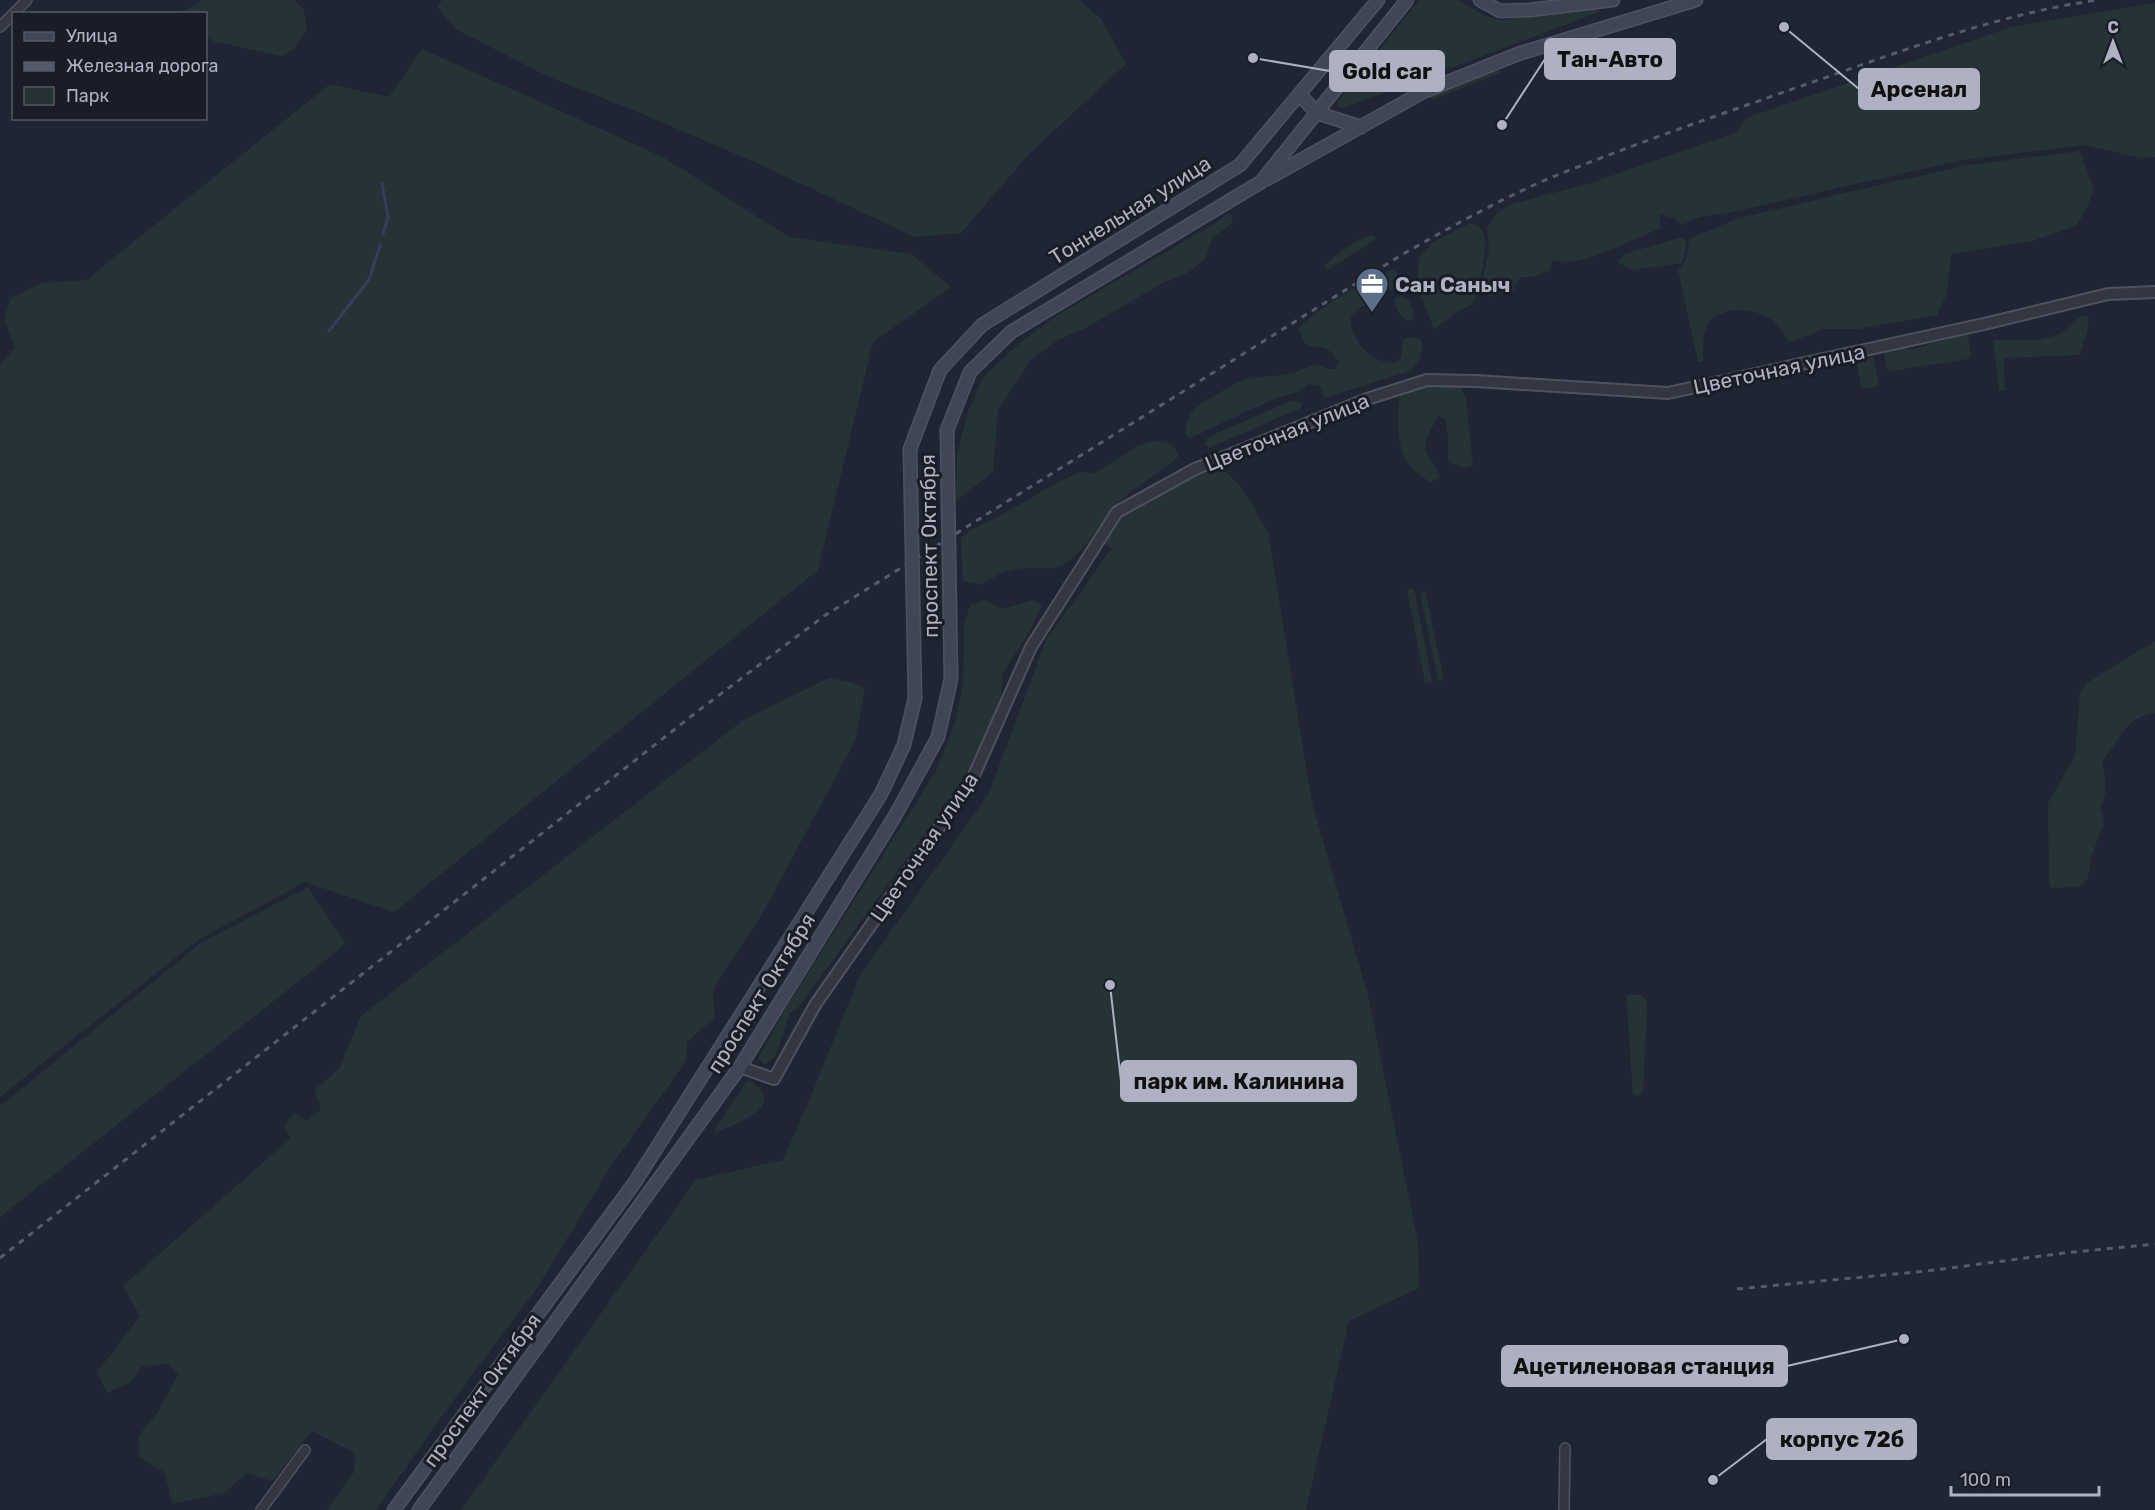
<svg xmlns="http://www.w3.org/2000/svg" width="2155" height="1510" viewBox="0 0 2155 1510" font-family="Rubik,sans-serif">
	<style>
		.green { fill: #253337 }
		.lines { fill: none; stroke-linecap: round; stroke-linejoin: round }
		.stream { stroke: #353e5a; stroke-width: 3 }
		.minor-casing { stroke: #4e525f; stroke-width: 12 }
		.tertiary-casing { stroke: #4e525f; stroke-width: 14 }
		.secondary-casing { stroke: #4e525f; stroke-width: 15 }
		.minor { stroke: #333744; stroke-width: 9 }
		.tertiary { stroke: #333744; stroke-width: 10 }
		.secondary { stroke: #414657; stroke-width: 12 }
		.rail { stroke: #555b6b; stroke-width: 3; stroke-dasharray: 6 6; stroke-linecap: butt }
		.secondary-bridge-casing { stroke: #4e525f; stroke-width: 15; stroke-linecap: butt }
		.secondary-bridge { stroke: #414657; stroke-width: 12 }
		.labels { text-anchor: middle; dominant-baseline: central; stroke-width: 6; stroke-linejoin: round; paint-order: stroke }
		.street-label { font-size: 21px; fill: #adb1c1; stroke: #191d28 }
		.poi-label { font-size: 21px; font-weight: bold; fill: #adb1c1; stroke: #191d28; text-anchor: start }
		.leader { fill: none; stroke: #adb1c1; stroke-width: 2 }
		.callout-dot { fill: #adb1c1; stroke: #191d28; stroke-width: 2 }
		.callout { fill: #adb1c1; stroke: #adb1c1; stroke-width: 2 }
		.callout-label { font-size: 22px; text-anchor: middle; font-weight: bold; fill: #111 }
	</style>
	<rect width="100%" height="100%" fill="#202533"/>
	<path class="green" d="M 201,0 L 294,0 L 304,10 L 307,29 L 294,49 L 282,56 L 216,42 L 206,37 L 206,14 L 178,13 C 185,9 196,7 201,0 Z
		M 442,0 L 1079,0 L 1101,19 L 1126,64 L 1029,154 L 961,233 L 915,237 L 750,160 L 638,112 L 549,77 L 457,30 L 437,7 Z
		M 1419,0 L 1458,0 L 1485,16 L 1501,20 L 1597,7 L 1599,10 L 1599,12 L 1344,108 L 1338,107 L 1338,101 Z
		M 2155,3 L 2155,157 L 2141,158 L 2084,145 L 1962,160 L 1728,213 L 1700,217 L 1682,225 L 1673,218 L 1659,214 L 1661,228 C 1633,239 1581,269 1552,260 L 1549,271 L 1532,277 L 1521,277 L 1513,291 L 1488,297 L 1483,278 L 1489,249 L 1487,227 L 1498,212 L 1512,204 L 1591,183 L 1737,132 L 1746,118 L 2011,27 Z
		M 422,49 L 663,157 L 789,237 L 911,254 L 951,287 L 873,342 L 818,570 L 394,912 L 305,882 L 198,940 L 0,1097 L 0,364 L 15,348 L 4,318 L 11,298 L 41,283 L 86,280 L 330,84 L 389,97 Z
		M 1498,67 L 1500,73 L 1432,100 L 1430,94 Z
		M 2080,151 L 2094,189 L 2086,210 L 2076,226 L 2032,241 L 1951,254 L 1947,294 L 1937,315 L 1859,329 L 1824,329 L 1789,342 C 1785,336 1781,328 1775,323 C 1759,307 1723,304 1708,324 C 1702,334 1703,350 1703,361 L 1698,362 L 1678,270 L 1687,258 L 1689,239 L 1736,219 L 1853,191 L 1968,165 Z
		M 1228,213 L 1233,216 L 1231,224 L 1212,238 L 1206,258 L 1189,272 L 1159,285 L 1086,328 L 1058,340 L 1032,359 L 998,410 L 993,472 L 956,501 L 957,454 L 968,411 L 984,376 L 1020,343 L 1056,316 L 1214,224 Z
		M 1470,223 C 1475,224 1480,226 1482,231 C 1491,244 1478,290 1472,305 L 1458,311 L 1434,329 L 1417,286 L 1419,257 L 1432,243 Z
		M 1373,235 L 1376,239 L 1326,271 L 1325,265 C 1339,253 1355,239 1373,235 Z
		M 1679,238 L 1685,239 L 1686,248 L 1682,263 L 1633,270 L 1617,262 L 1624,254 Z
		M 1394,270 C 1399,276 1400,280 1395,287 L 1358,309 L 1351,316 C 1349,340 1373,367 1398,362 L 1401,357 L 1403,340 L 1407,337 L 1419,338 L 1423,344 L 1420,359 L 1410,371 L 1324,398 L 1320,386 L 1308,384 L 1298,392 L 1278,397 L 1190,438 L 1185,434 C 1186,425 1188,415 1195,409 C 1202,402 1238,381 1247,379 C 1261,375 1275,377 1289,374 C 1304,372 1314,359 1327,369 L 1335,369 L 1339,362 C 1325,339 1316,353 1305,343 C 1302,339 1300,333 1298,329 C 1312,313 1373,273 1394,270 Z
		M 1401,296 C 1411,300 1412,307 1414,316 L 1412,320 L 1407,321 C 1400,315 1396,310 1394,299 L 1397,297 Z
		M 2082,315 L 2088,316 C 2090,327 2083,343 2080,355 L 2004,358 L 2005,391 L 1999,391 L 1993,340 L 2040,340 L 2060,334 Z
		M 1964,332 L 1968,335 L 1971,355 L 1968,359 L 1892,371 L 1887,369 L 1884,354 L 1886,351 L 1904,347 L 1909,350 L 1945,340 L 1948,335 Z
		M 1874,357 L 1879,386 L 1862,389 L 1856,361 Z
		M 1431,385 L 1460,387 L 1466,399 L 1473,465 L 1467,468 L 1453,464 L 1448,460 L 1448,436 L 1445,419 L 1438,416 C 1434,425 1422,442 1426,453 C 1430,462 1439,466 1439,478 L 1430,482 C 1421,476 1411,469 1406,460 C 1396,442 1397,413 1400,394 Z
		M 1293,400 L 1302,403 L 1301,408 L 1209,448 L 1205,444 L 1208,437 Z
		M 1155,441 C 1167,441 1174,444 1179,456 C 1158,476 1129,488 1111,511 C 1096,529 1083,555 1061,565 C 1050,570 1041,568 1029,568 C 1011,568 997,574 982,585 L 963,581 L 961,538 L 972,529 L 989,522 L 1062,480 L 1081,472 L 1095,473 L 1139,445 Z
		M 1218,464 L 1243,489 L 1268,532 L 1312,803 L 1368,995 L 1418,1243 L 1419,1288 L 1349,1321 L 1306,1510 L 461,1510 L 696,1180 L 783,1160 L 808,1103 L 860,975 L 989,793 L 1046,640 L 1112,548 L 1108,547 L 1104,542 L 1124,514 Z
		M 1414,589 L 1432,682 L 1425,683 L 1407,590 Z
		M 1425,591 L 1444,680 L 1438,681 L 1420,592 Z
		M 985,600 L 1003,609 L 1033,600 L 1042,605 L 1029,633 L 1002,674 L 1001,698 L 969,773 L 797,1009 L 790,1013 L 775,1057 L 765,1065 L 758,1059 L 786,1008 L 936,771 L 955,723 L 963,685 L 964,625 L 970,605 Z
		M 2155,641 L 2155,713 C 2124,717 2121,740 2102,761 L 2105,778 L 2105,795 L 2100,808 L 2104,822 L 2092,855 L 2088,878 L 2078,887 L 2051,888 L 2049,879 L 2048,803 L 2075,756 L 2080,692 L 2087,683 Z
		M 829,678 L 850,682 L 865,688 L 855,741 L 761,916 L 716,984 L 713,995 L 715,1017 L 687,1042 L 686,1061 L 611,1166 L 539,1285 L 439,1420 L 376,1510 L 327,1510 L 354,1472 L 355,1453 L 312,1431 L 272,1481 L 247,1473 L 224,1493 L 172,1504 L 165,1473 L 139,1457 L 139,1435 L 158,1412 L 178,1375 L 169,1364 L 142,1366 L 131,1382 L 107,1393 L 97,1372 L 140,1316 L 123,1286 L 291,1138 L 283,1126 L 294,1113 L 307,1121 L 321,1109 L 314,1090 L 339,1069 L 361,1016 L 742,721 Z
		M 308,887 L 346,944 L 0,1217 L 0,1106 L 202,942 Z
		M 1626,995 L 1641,995 L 1646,1000 L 1647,1007 L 1643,1091 L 1641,1095 L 1637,1096 L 1633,1094 Z
		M 747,1081 C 755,1083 759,1086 764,1093 C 764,1096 765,1099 764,1102 C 759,1116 728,1127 715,1133 L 717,1125 Z"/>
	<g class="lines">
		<path class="stream" d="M 382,183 L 388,217 L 383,234
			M 329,331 L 369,280 L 380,245"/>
		<defs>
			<path id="minor" d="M 0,27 L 27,0
				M 261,1510 L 305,1450
				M 1564,1510 L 1565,1448"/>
			<path id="tertiary" d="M 740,1067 L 774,1079 L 815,1005 L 971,782 L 1031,647 L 1117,512 L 1195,469 L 1367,399 L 1427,380 L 1475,381 L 1668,393 L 1984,324 L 2108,294 L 2155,292"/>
			<path id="secondary" d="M 1480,0 L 1500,11 L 1529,10 L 1613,0
				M 1299,94 L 1317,113 L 1361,127
				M 1267,179 L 1423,92 L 1518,54 L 1696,0
				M 947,430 L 970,372 L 1011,332 L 1261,182 L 1407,0
				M 910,449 L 940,370 L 982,325 L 1240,165 L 1378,0
				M 394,1510 L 635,1182 L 881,794 L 904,745 L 915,698
				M 419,1510 L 740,1067 L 895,816 L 938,737 L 951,679"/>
		</defs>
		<use href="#minor" class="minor-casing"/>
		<use href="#tertiary" class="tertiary-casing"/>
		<use href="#secondary" class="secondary-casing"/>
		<use href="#minor" class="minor"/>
		<use href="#tertiary" class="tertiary"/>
		<use href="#secondary" class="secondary"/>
		<path class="rail" d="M 0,1258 L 698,711 L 824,616 L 1403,254 C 1449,228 1495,202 1543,181 C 1630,145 1719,115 1807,84 C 1902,51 1998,14 2098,0
			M 1737,1289 L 1927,1271 L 2064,1253 L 2155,1244"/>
		<defs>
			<path id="secondary-bridge" d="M 947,430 L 951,679
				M 910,449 L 915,698"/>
		</defs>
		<use href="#secondary-bridge" class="secondary-bridge-casing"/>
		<use href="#secondary-bridge" class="secondary-bridge"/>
	</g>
	<defs>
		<symbol id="office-pin" viewBox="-11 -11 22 30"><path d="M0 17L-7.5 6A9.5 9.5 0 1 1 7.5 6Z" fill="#5c6f8a" stroke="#191d28"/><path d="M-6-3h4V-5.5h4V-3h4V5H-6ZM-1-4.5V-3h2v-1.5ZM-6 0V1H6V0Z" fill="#fff"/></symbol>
	</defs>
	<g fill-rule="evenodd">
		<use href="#office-pin" x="1353" y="265" width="38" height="52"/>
	</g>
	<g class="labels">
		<g class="street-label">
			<text transform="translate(1130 210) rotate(-32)">Тоннельная улица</text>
			<text transform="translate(1779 369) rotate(-12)">Цветочная улица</text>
			<text transform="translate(1287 432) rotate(-22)">Цветочная улица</text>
			<text transform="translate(929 546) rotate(-91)">проспект Октября</text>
			<text transform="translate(924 847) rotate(-56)">Цветочная улица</text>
			<text transform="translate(761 993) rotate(-58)">проспект Октября</text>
			<text transform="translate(482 1390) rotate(-54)">проспект Октября</text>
		</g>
		<g class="poi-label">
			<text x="1395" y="284">Сан Саныч</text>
		</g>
	</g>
	<path class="leader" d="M1502 125L1545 59M1253 58L1330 71M1784 27L1859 89M1110 985L1121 1081M1904 1339L1787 1366M1713 1480L1767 1439"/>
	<g class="callout-dot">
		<circle cx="1502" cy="125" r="6"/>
		<circle cx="1253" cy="58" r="6"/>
		<circle cx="1784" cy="27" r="6"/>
		<circle cx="1110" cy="985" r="6"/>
		<circle cx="1904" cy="1339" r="6"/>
		<circle cx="1713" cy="1480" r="6"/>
	</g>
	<g class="callout">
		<rect x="1545" y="39" width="130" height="40" rx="6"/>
		<rect x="1330" y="51" width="114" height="40" rx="6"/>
		<rect x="1859" y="69" width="120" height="40" rx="6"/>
		<rect x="1121" y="1061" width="235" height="40" rx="6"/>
		<rect x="1502" y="1346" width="285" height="40" rx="6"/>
		<rect x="1767" y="1419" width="149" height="40" rx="6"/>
	</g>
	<g class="callout-label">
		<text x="1610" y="67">Тан-Авто</text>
		<text x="1387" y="79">Gold car</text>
		<text x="1919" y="97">Арсенал</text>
		<text x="1239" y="1089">парк им. Калинина</text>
		<text x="1644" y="1374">Ацетиленовая станция</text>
		<text x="1842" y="1447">корпус 72б</text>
	</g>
	<rect x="12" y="12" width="195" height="108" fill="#191d28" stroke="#545865" stroke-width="1.5"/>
	<rect x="24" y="32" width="30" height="9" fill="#414657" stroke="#545865" stroke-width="1.5"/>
	<text x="66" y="42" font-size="18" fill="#adb1c1">Улица</text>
	<rect x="24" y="62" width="30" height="9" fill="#555b6b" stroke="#545865" stroke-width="1.5"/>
	<text x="66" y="72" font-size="18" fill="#adb1c1">Железная дорога</text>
	<rect x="24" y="87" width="30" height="18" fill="#253337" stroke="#545865" stroke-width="1.5"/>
	<text x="66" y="102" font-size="18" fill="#adb1c1">Парк</text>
	<g transform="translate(2113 42)" stroke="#191d28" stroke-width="4.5" paint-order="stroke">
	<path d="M0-4.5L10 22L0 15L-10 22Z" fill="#adb1c1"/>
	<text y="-9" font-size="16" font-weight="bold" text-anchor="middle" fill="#adb1c1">С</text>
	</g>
	<path d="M1951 1486v9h148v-9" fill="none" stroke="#adb1c1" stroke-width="3"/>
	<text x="1960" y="1486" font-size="18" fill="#adb1c1" stroke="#191d28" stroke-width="4.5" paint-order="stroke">100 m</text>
</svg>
